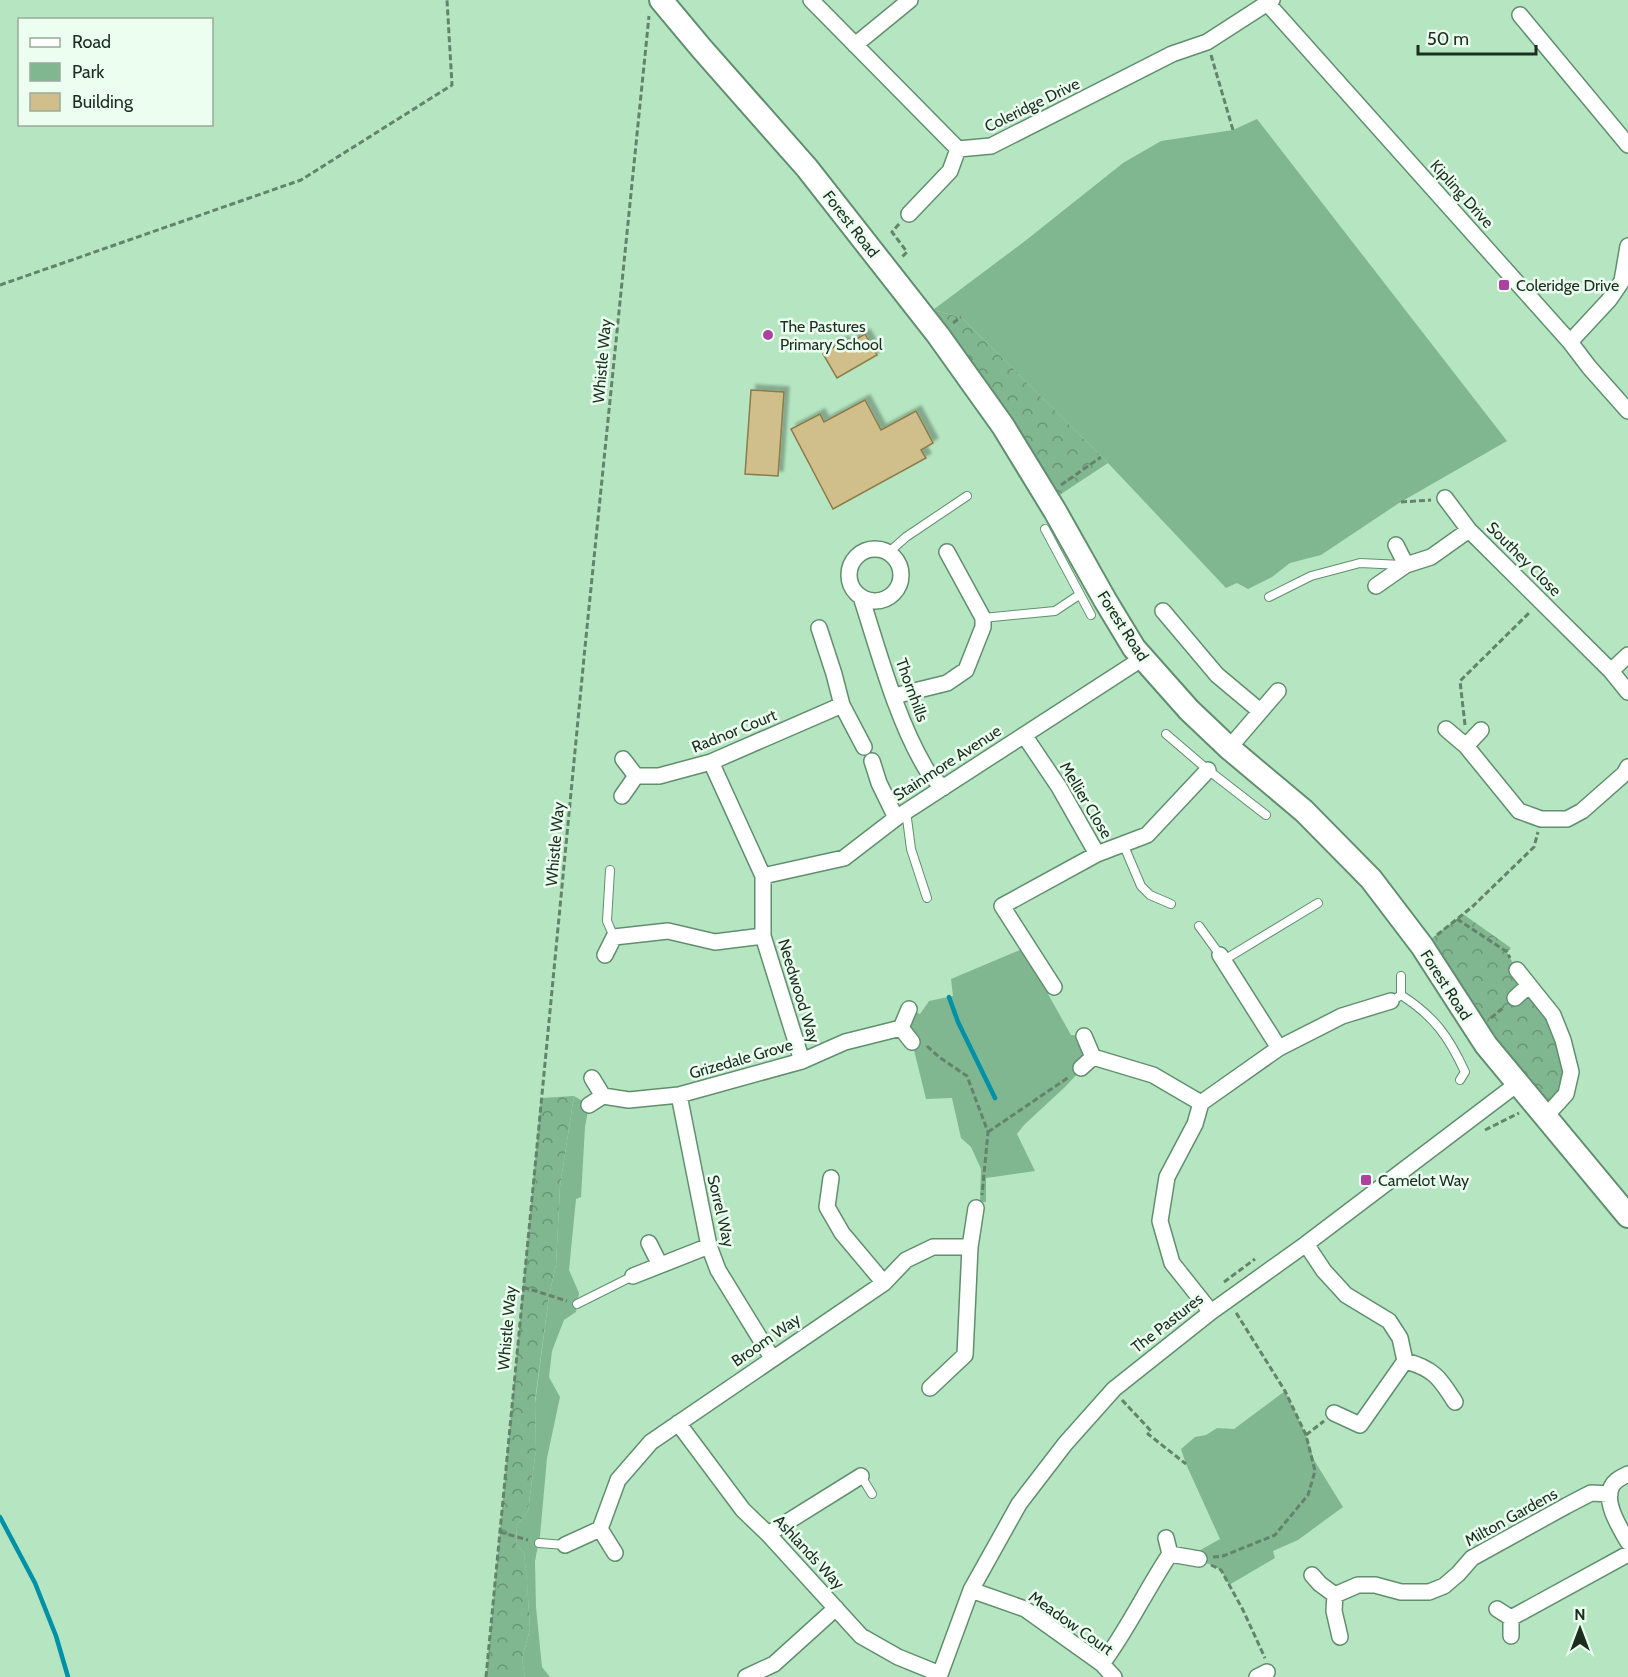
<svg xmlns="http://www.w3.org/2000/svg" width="1628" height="1677" viewBox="0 0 1628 1677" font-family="Cabin,sans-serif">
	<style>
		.forest { fill: url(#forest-crowns) }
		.park { fill: #81b790 }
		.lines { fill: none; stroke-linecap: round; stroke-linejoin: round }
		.stream { stroke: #0091a6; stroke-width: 4.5 }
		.building { fill: #d0bf8b; stroke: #8b7b4a; stroke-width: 1.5; filter: url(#shadow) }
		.lane-casing { stroke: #618f6e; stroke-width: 10 }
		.street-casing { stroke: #618f6e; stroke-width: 18 }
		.secondary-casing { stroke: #618f6e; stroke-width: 26 }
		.path { stroke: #63846b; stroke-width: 3; stroke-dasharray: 6 3; stroke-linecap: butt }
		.lane { stroke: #fff; stroke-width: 8 }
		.street { stroke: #fff; stroke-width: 15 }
		.secondary { stroke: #fff; stroke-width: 22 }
		.poi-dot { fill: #ae41a0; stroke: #ebfeef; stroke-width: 2 }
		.labels { text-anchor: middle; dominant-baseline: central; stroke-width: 5; stroke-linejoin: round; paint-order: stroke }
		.street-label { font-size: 16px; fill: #1b2e20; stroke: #ebfeef }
		.poi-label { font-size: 16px; fill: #1b2e20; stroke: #ebfeef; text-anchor: start }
	</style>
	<defs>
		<pattern id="forest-crowns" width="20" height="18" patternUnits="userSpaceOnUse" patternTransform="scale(1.5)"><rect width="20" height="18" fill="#81b790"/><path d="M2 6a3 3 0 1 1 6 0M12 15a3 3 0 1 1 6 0" fill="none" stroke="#699575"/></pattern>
		<filter id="shadow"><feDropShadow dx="5" dy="-5" stdDeviation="1.5" flood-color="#0004"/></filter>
	</defs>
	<rect width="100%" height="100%" fill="#b5e6c1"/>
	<path class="forest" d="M 933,310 L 961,317 L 1108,463 L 1049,502 L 924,317 Z
		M 1463,914 L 1511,948 L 1507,952 L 1517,971 L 1553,1015 L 1571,1072 L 1546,1116 L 1422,946 Z
		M 574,1096 L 560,1186 L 556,1265 L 549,1296 L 535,1400 L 536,1449 L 528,1511 L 517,1525 L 516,1544 L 524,1553 L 527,1581 L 530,1629 L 522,1659 L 525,1677 L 486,1677 L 541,1098 Z"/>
	<path class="park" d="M 1257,119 L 1507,441 L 1399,503 L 1321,555 L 1290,563 L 1272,577 L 1248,589 L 1237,583 L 1226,588 L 1108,463 L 961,317 L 933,310 L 1025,241 L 1123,163 L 1161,141 L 1233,130 Z
		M 1027,947 L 1054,987 L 1048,994 L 1071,1035 L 1084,1036 L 1093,1057 L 1065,1087 L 1024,1125 L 1017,1134 L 1035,1171 L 986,1178 L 986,1202 L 980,1202 L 981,1169 L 971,1147 L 961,1138 L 952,1098 L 926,1099 L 912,1042 L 901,1028 L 909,1009 L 920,1014 L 929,1001 L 953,996 L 951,979 Z
		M 574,1096 L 589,1105 L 585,1127 L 581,1197 L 576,1199 L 569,1270 L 579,1293 L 576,1312 L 564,1320 L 552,1351 L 549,1377 L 560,1397 L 547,1458 L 540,1536 L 535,1561 L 536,1607 L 542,1667 L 550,1677 L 525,1677 L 522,1659 L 530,1629 L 527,1583 L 524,1553 L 516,1544 L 517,1525 L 528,1511 L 536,1449 L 535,1403 L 549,1296 L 556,1265 L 560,1186 Z
		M 1285,1391 L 1306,1435 L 1314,1460 L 1343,1507 L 1298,1540 L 1273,1551 L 1275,1558 L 1229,1585 L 1221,1570 L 1199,1559 L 1197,1552 L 1220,1539 L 1186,1464 L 1181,1449 L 1195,1437 L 1206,1435 L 1217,1428 L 1234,1429 Z"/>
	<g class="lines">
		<path class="stream" d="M 949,997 L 958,1022 L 995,1098
			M 0,1517 L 35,1583 L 56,1636 L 68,1677"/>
	</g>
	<path class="building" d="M 865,334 L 877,355 L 837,378 L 823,354 L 843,341 L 846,345 Z
		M 751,390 L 784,392 L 778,476 L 745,474 Z
		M 865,400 L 881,430 L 916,411 L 933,443 L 921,450 L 926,458 L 833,509 L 791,429 L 820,414 L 824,422 Z"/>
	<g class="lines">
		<defs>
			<path id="lane" d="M 1045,529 L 1091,615
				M 889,552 L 906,537 L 967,496
				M 1269,597 L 1311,576 L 1360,563 L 1402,565
				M 983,618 L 1055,611 L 1079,595
				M 1166,734 L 1208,770 L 1266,815
				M 906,811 L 911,849 L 927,898
				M 1124,846 L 1141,886 L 1150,895 L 1171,904
				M 610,870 L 607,921 L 614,937
				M 1199,926 L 1220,955
				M 1224,960 L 1318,903
				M 1401,995 C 1434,1016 1449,1037 1465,1072 L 1460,1080
				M 1398,997 L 1401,995 L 1401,976
				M 577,1304 L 633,1276
				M 861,1476 L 872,1494
				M 539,1543 L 565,1545"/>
			<path id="street" d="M 811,0 L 958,149 L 991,146 L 1172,54 L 1207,42 L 1272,0
				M 1268,4 L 1570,342 L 1589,367 L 1628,411
				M 1520,15 L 1628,145
				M 855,45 L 910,0
				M 909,214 L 950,171 L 958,149
				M 1570,342 L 1609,300 L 1622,281 L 1628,246
				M 1445,498 L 1469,530
				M 1396,545 L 1406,565
				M849 575a26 26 0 1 1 52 0a26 26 0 1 1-52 0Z
				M 1376,586 L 1406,565 L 1431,557 L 1469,530 L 1611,671 L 1628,692
				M 861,597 C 879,652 896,718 925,767 C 929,775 937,781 943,788
				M 1163,611 L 1217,675 L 1260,711
				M 819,628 L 834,674 L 842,705 L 864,747
				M 1611,671 L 1628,655
				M 894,696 L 947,683 L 966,670 L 983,627 L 983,618 L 947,552
				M 1446,729 L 1466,746 L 1519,811 L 1541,819 L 1567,819 L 1582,811 L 1624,774 L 1628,767
				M 1024,735 L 1059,787 L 1097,854 L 1147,835 L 1208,770
				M 1466,746 L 1481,730
				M 1229,748 L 1278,691
				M 623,759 L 636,776
				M 872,761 L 879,783 L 896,818
				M 711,762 L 763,876 L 763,936 L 802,1061
				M 636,776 L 659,776 L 711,762 L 842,705
				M 622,796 L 636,776
				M 763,876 L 844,858 L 896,818 L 1143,658
				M 605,955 L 614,937 L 668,931 L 715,942 L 763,936
				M 1220,955 L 1279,1048
				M 1517,970 L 1553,1015 L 1563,1040 L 1571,1072 L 1566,1094 L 1546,1116
				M 1054,987 L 1002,906 L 1097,854
				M 1515,998 L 1529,985
				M 901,1028 L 909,1009
				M 901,1028 L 912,1042
				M 1084,1036 L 1093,1057
				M 1081,1068 L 1093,1057 L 1153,1075 L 1201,1103
				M 592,1078 L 603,1096
				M 679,1095 L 709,1246 L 718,1270 L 772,1358
				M 589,1105 L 603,1096 L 629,1100 L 679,1095 L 802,1061 L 845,1042 L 901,1028
				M 831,1178 L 827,1207 L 842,1233 L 884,1283
				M 649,1243 L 660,1265
				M 1306,1244 L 1324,1271 L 1346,1295 L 1389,1321 L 1400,1338 L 1405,1361 C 1433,1368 1440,1378 1455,1402
				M 970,1247 L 976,1208
				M 633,1276 L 709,1246
				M 1211,1312 L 1172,1263 L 1160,1221 L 1167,1177 L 1195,1124 L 1201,1103 L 1279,1048 L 1342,1016 L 1391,1001
				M 1334,1413 L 1360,1425 L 1405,1361
				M 678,1423 L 743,1510 L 768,1534 L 861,1636 L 898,1657 L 940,1674
				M 1628,1474 C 1622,1477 1615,1480 1612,1486 C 1603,1502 1620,1528 1628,1542
				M 600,1529 L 615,1553
				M 768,1534 L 861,1476
				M 1166,1538 L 1170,1554
				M 565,1545 L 600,1529 L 618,1480 L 651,1442 L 884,1283 L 906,1260 L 933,1247 L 970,1247 L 965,1355 L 930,1388
				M 1312,1575 L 1320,1584 L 1335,1595
				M 971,1590 L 1025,1609 L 1102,1664 L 1114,1677
				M 1335,1595 L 1358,1585 L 1375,1585 L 1401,1592 L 1429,1592 L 1444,1586 L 1458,1574 L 1472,1558 L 1566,1506 L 1591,1493 L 1610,1494
				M 1335,1595 L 1334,1611 L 1340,1637
				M 1497,1609 L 1511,1618
				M 1511,1618 L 1628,1554
				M 1511,1618 L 1511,1636
				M 1102,1664 C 1128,1629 1146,1590 1170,1554 L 1199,1559
				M 746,1677 L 774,1664 L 836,1608
				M 939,1677 L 971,1590 L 1019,1504 L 1065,1444 L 1114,1389 L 1211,1312 L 1306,1244 L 1517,1084
				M 1257,1677 L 1267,1672"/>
			<path id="secondary" d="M 661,0 L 702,49 L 807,168 L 938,335 L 1003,426 L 1055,511 L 1105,600 L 1134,648 L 1189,710 L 1229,748 L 1304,811 L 1371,879 L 1422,946 L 1486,1045 L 1628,1216"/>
		</defs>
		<use href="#lane" class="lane-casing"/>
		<use href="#street" class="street-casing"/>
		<use href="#secondary" class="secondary-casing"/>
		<path class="path" d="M 1211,55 L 1233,130
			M 899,224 L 892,232 L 907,252 L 902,257
			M 0,285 L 301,180 L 452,85 L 447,0
			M 953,323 L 961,317
			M 1061,485 L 1101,457
			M 1401,502 L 1431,500
			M 1465,725 L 1460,681 L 1531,611
			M 1457,919 L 1507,952 L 1510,958
			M 1437,935 L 1472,907 L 1534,847 L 1538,832
			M 1491,1018 L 1504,1007
			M 927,1046 L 939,1057 L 967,1076 L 988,1132 L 982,1195
			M 1485,1130 L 1519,1113
			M 988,1132 L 1069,1077
			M 1224,1282 L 1255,1259
			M 523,1287 L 567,1301
			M 1122,1400 L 1151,1431 L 1148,1434 L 1186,1464
			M 1306,1435 L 1324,1421
			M 500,1532 L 528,1540
			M 1213,1557 L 1223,1556 L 1275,1535 L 1308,1495 L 1315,1471 L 1306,1435 L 1285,1391 L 1235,1311
			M 1211,1565 L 1221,1570 L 1243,1610 L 1265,1658
			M 486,1677 L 585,647 L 649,16"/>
		<use href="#lane" class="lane"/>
		<use href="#street" class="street"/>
		<use href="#secondary" class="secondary"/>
	</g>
	<g class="poi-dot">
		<rect x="1498" y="279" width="12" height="12" rx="3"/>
		<circle cx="768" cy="335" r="6"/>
		<rect x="1360" y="1174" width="12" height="12" rx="3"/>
	</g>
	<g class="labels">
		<g class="street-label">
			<text transform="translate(1032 105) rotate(-26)">Coleridge Drive</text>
			<text transform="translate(1462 194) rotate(48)">Kipling Drive</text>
			<text transform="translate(851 224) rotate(52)">Forest Road</text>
			<text transform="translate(602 361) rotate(-85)">Whistle Way</text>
			<text transform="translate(1524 559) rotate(45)">Southey Close</text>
			<text transform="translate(1123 626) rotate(57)">Forest Road</text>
			<text transform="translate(912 690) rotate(70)">Thornhills</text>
			<text transform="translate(734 731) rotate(-22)">Radnor Court</text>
			<text transform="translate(947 763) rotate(-33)">Stainmore Avenue</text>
			<text transform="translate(1086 800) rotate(59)">Mellier Close</text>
			<text transform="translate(555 844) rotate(-85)">Whistle Way</text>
			<text transform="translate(1446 985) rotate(57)">Forest Road</text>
			<text transform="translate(799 991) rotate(73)">Needwood Way</text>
			<text transform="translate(741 1059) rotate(-16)">Grizedale Grove</text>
			<text transform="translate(721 1211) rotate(77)">Sorrel Way</text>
			<text transform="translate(1167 1323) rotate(-38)">The Pastures</text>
			<text transform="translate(507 1328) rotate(-85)">Whistle Way</text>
			<text transform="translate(766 1340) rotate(-35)">Broom Way</text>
			<text transform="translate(1511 1517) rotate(-29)">Milton Gardens</text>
			<text transform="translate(809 1552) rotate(47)">Ashlands Way</text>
			<text transform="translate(1071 1623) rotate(35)">Meadow Court</text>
		</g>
		<g class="poi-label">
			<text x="1516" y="285">Coleridge Drive</text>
			<text x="780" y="326">The Pastures<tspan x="780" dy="18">Primary School</tspan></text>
			<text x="1378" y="1180">Camelot Way</text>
		</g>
	</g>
	<rect x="18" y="18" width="195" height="108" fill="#ebfeef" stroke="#98ab9c" stroke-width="1.5"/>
	<rect x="30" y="38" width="30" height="9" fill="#ffffff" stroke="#98ab9c" stroke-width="1.5"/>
	<text x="72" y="48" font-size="18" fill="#1b2e20">Road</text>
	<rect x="30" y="63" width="30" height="18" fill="#81b790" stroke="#98ab9c" stroke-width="1.5"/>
	<text x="72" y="78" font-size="18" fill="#1b2e20">Park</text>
	<rect x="30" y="93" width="30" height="18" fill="#d0bf8b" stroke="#98ab9c" stroke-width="1.5"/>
	<text x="72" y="108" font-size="18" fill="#1b2e20">Building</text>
	<g transform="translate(1580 1629)" stroke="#ebfeef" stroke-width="4.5" paint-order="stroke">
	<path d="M0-4.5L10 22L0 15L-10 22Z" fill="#1b2e20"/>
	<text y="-9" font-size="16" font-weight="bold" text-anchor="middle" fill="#1b2e20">N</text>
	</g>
	<path d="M1418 45v9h118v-9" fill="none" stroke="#1b2e20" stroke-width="3"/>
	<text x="1427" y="45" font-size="18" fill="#1b2e20" stroke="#ebfeef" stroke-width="4.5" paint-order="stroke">50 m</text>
</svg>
